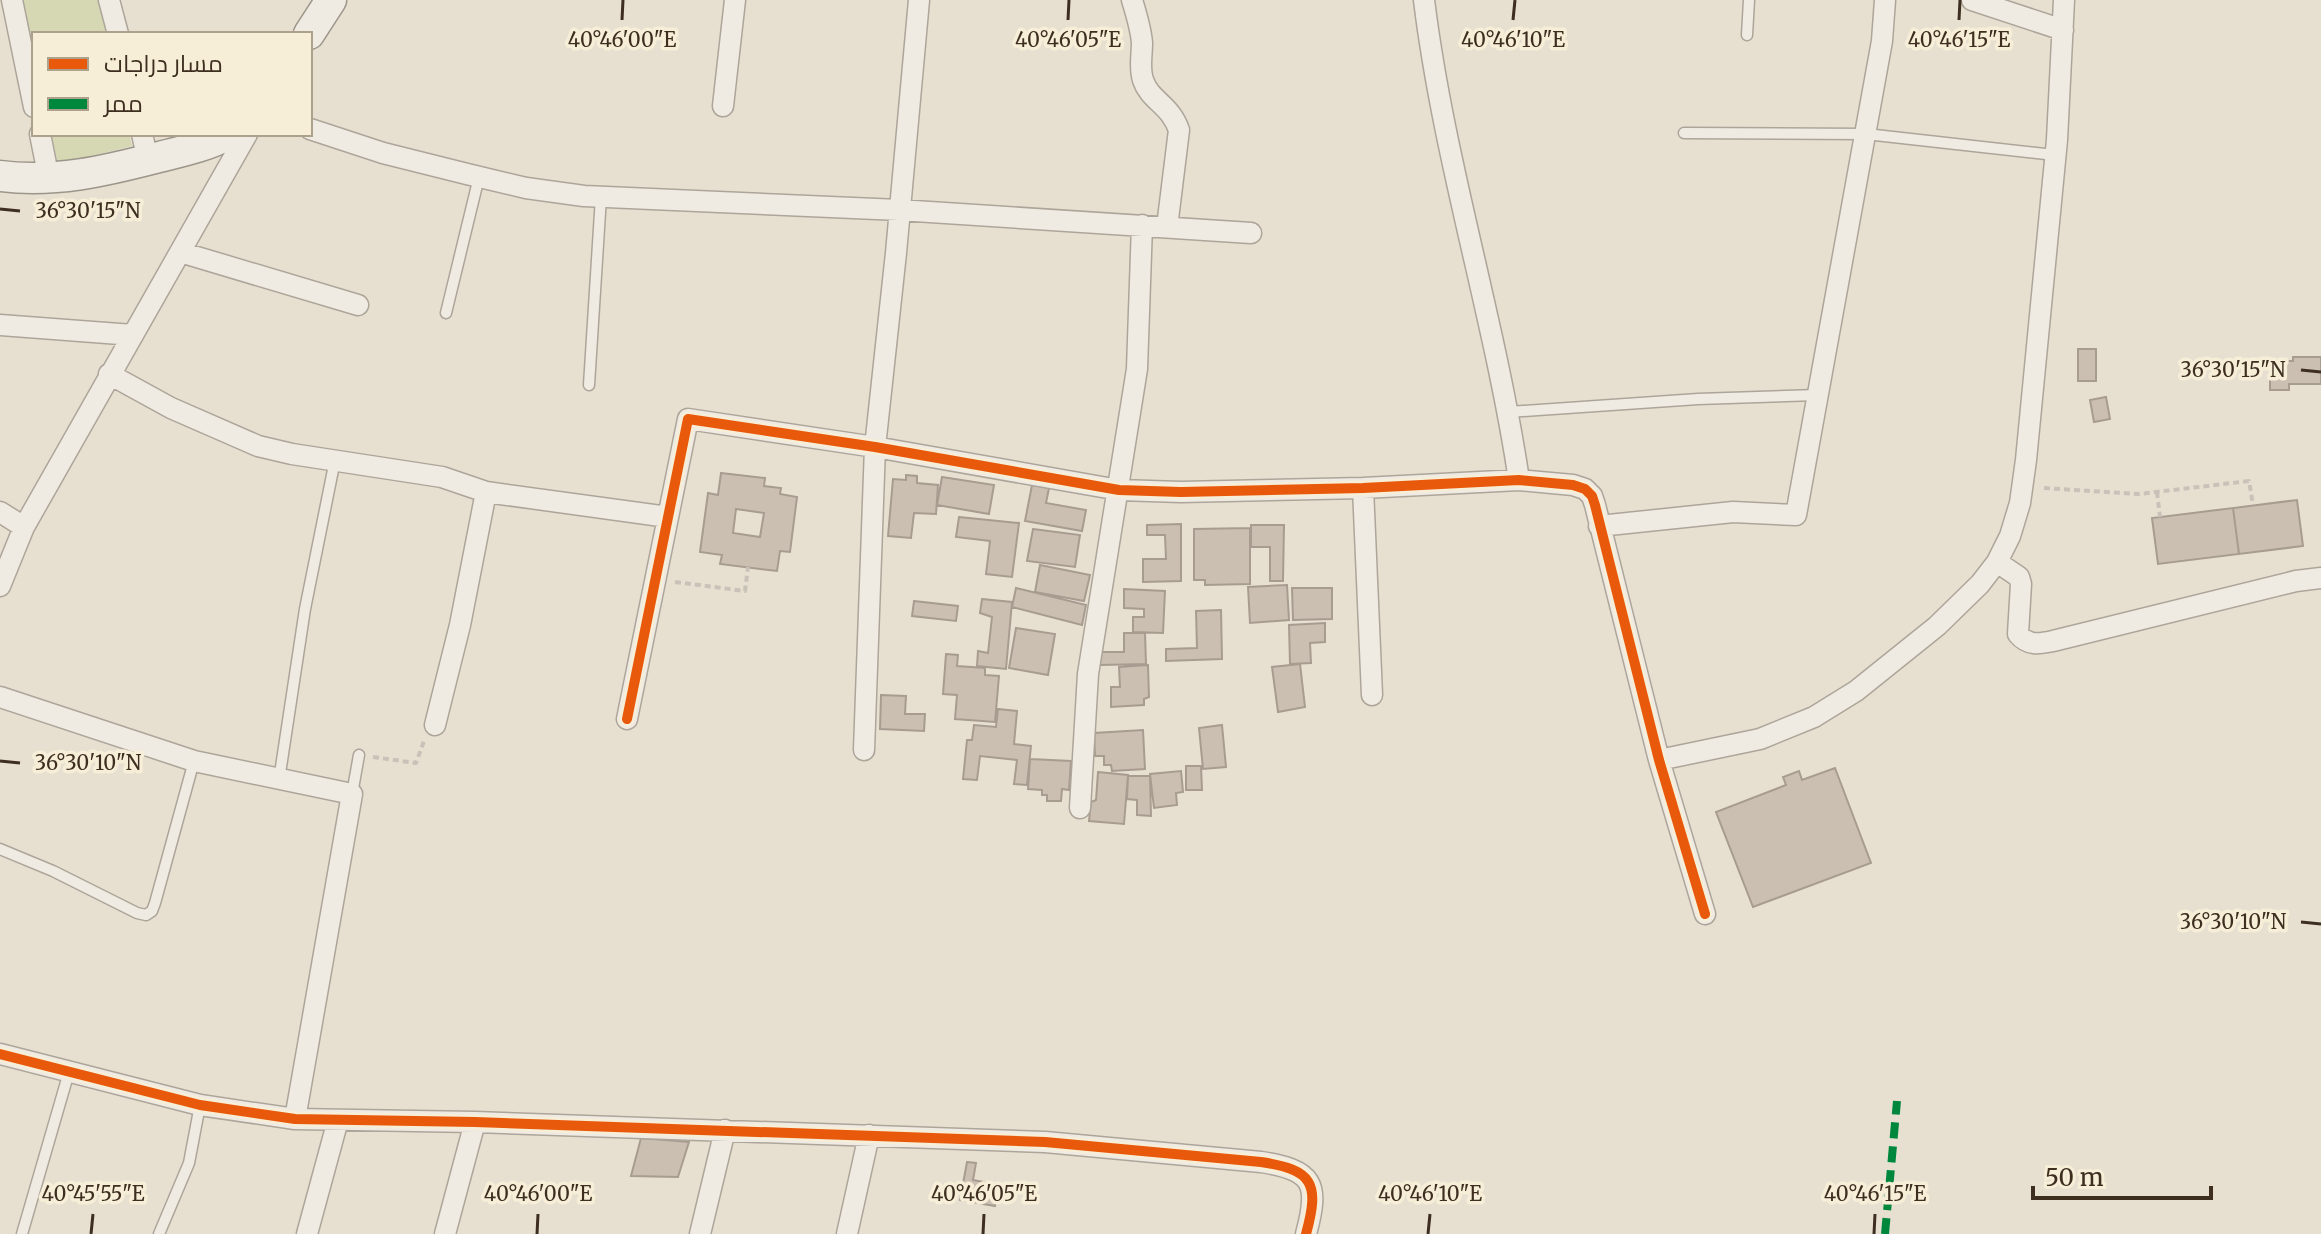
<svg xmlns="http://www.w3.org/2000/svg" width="2321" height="1234" viewBox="0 0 2321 1234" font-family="Merriweather,Cairo,serif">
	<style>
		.green { fill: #d6d7b3 }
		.building { fill: #cbbfb2; stroke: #a89c90; stroke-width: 2; fill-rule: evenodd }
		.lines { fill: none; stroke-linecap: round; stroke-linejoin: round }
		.lane-casing { stroke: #ada599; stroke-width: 13 }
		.street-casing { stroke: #ada599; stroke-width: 23 }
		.secondary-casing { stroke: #9c958a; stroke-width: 33 }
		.path { stroke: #c8c2b9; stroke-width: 4; stroke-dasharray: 6 4; stroke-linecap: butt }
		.lane { stroke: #efebe3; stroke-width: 10 }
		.street { stroke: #efebe3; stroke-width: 20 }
		.secondary { stroke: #efebe3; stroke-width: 30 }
		.quiet { stroke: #00873e; stroke-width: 8; stroke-dasharray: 16 8; stroke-linecap: butt }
		.cycleway-casing { stroke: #f7eed8; stroke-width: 15 }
		.cycleway { stroke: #e8590c; stroke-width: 10 }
		.ticks { fill: none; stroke: #3d2e20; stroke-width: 3 }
		.ticks-label { font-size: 20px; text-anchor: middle; fill: #3d2e20; stroke: #f7eed8; stroke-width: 7; stroke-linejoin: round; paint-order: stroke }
	</style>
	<rect width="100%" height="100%" fill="#e7e0d1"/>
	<path class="green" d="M 20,0 L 98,0 L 106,34 L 34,34 L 34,62 Z
		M 51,134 L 129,134 L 132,146 L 58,164 Z"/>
	<path class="building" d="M 2078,349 L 2096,349 L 2096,381 L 2078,381 Z
		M 2293,357 L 2321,357 L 2321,384 L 2289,384 L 2289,390 L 2270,390 L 2270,361 L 2293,361 Z
		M 2106,397 L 2110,419 L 2094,422 L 2090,400 Z
		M 721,473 L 765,478 L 764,486 L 781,488 L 780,494 L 797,497 L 790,552 L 780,551 L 777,571 L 720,564 L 722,555 L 700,552 L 708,493 L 718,495 ZM 736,509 L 764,513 L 760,537 L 733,533 Z
		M 906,475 L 917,476 L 917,483 L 938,485 L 936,514 L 914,513 L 911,538 L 888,536 L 893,479 L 906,480 Z
		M 942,477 L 994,485 L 989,514 L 937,505 Z
		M 1032,485 L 1049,488 L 1046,503 L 1086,510 L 1082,531 L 1025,521 Z
		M 2297,500 L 2303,546 L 2239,554 L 2233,508 Z
		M 2233,508 L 2239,554 L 2158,564 L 2152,518 Z
		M 959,517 L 1019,523 L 1012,577 L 986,574 L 990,541 L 956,537 Z
		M 1181,524 L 1181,581 L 1143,582 L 1143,559 L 1166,559 L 1165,535 L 1147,535 L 1147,525 Z
		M 1251,525 L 1284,525 L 1283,581 L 1270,581 L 1270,547 L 1251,547 Z
		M 1250,528 L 1250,584 L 1205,585 L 1205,580 L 1194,580 L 1194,529 Z
		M 1033,529 L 1080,535 L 1075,567 L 1027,561 Z
		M 1040,565 L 1090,575 L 1084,601 L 1035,592 Z
		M 1287,585 L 1289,620 L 1250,623 L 1248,587 Z
		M 1016,588 L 1086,605 L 1082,625 L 1012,607 Z
		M 1292,588 L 1332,588 L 1332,619 L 1293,620 Z
		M 1124,589 L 1165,591 L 1163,633 L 1133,632 L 1133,617 L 1144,617 L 1144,609 L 1124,608 Z
		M 982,599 L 1012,602 L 1006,669 L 977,666 L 978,651 L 988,653 L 992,617 L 980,613 Z
		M 914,601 L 958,606 L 956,621 L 912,616 Z
		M 1221,610 L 1222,659 L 1166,661 L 1166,649 L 1197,648 L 1196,611 Z
		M 1325,623 L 1325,642 L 1310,643 L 1311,663 L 1290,664 L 1289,625 Z
		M 1016,628 L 1055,634 L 1048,675 L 1009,668 Z
		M 1124,633 L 1145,633 L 1146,664 L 1100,665 L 1100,652 L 1124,652 Z
		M 946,654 L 958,655 L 957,666 L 985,668 L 985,675 L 999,676 L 995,722 L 955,719 L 957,695 L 943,694 Z
		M 1300,664 L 1305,707 L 1278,712 L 1272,667 Z
		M 1148,665 L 1149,697 L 1144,699 L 1144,705 L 1111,707 L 1111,687 L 1120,687 L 1119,667 Z
		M 881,695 L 906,696 L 905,714 L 925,714 L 924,731 L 880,729 Z
		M 998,709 L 1017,711 L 1014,744 L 1031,746 L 1027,785 L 1014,784 L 1017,760 L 980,756 L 977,780 L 963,779 L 967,740 L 972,740 L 974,725 L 996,727 Z
		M 1222,725 L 1226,767 L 1203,769 L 1199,728 Z
		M 1143,730 L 1145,769 L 1112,771 L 1111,765 L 1104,765 L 1104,756 L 1095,756 L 1094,733 Z
		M 1030,759 L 1071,761 L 1069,790 L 1062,789 L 1061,801 L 1047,801 L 1047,795 L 1042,795 L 1042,790 L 1028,789 Z
		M 1186,766 L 1201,766 L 1202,790 L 1186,790 Z
		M 1835,768 L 1871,863 L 1753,907 L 1716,812 L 1786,785 L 1783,777 L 1799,771 L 1802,780 Z
		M 1181,771 L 1183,792 L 1176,793 L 1177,805 L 1154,808 L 1150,774 Z
		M 1098,772 L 1128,775 L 1124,824 L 1089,821 L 1091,802 L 1096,800 Z
		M 1128,776 L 1150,776 L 1151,816 L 1137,815 L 1137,800 L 1127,799 Z
		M 641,1138 L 689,1142 L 678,1177 L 631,1176 Z
		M 967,1162 L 976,1163 L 973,1180 L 999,1185 L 995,1206 L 960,1200 Z"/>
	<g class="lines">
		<defs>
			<path id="lane" d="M 1747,35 L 1749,0
				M 1684,133 L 1866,134 L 2055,155
				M 446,313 L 479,177
				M 589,385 L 601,197
				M 1509,412 L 1698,399 L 1818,395
				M 279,780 L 305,609 L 335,460
				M 352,794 L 359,755
				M 0,849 L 53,871 L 137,913 L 146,915 L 152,911 L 155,903 L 194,761
				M 22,1234 L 69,1072
				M 159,1234 L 189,1163 L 200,1105"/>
			<path id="street" d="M 12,0 L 34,107
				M 109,0 L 118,34
				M 1132,0 C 1136,13 1141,29 1142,43 C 1142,55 1139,68 1143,80 C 1150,101 1170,104 1179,130 L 1167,227
				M 1424,0 C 1444,162 1495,319 1519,480
				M 1972,0 L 2063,30
				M 723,106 L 735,0
				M 310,129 L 383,153 L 467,174 L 526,188 L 584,196 L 899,210 L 1251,233
				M 40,134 L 49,179
				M 142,134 L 148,160
				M 180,252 L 358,305
				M 0,325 L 133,335
				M 109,374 L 171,408 L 258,446 L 292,454 L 442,477 L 486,492 L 668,517
				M 1363,488 L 1372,695
				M 0,512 L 24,527
				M 1599,526 L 1733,512 L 1796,515 L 1882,41 L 1885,0
				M 1997,562 L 2019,577 L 2021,584 L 2018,634 C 2028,646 2039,644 2053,641 L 2296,581 L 2321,578
				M 0,586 L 24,527 L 247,134
				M 0,697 L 194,761 L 352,794 L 295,1119
				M 627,719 L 688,419 L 875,447 L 1119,490 L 1181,492 L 1363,488 L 1519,480 L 1573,485 L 1585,489 L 1592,496 L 1595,505 L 1659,760 L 1705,914
				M 435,725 L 460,625 L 486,492
				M 864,750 L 875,447 L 896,253 L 919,0
				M 1659,760 L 1760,739 L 1814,717 L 1856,691 L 1937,626 L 1980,584 L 1997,562 L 2010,536 L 2020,503 L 2026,460 L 2057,140 L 2064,0
				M 1080,808 L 1088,674 L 1137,369 L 1142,225
				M 0,1054 L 200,1105 L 295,1119 L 475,1122 L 1045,1142 L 1261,1162 C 1313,1170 1320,1183 1306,1234
				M 307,1234 L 338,1120
				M 445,1234 L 475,1122
				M 700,1234 L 725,1130
				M 847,1234 L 869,1135"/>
			<path id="secondary" d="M 309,34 L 331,0
				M 0,176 C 55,183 105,171 159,157 C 183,151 207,146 229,134"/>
		</defs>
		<use href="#lane" class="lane-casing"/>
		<use href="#street" class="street-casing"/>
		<use href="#secondary" class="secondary-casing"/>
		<path class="path" d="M 2044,488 L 2139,494 L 2249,481 L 2253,505
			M 2157,492 L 2160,517
			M 675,582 L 745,591 L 748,567
			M 373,757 L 416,763 L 424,741"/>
		<use href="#lane" class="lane"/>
		<use href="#street" class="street"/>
		<use href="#secondary" class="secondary"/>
		<path class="quiet" d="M 1885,1234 L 1897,1101"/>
		<defs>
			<path id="cycleway" d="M 627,719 L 688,419 L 875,447 L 1119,490 L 1181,492 L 1363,488 L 1519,480 L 1573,485 L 1585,489 L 1592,496 L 1595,505 L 1659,760 L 1705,914
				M 0,1054 L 200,1105 L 295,1119 L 475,1122 L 1045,1142 L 1261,1162 C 1313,1170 1320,1183 1306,1234"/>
		</defs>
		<use href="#cycleway" class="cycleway-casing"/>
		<use href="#cycleway" class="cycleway"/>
	</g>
	<path class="ticks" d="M 622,20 L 623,0M 1068,20 L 1069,0M 1513,20 L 1515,0M 1959,20 L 1960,0M 0,209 L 20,211M 2301,370 L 2321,372M 0,761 L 20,763M 2301,922 L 2321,924M 91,1234 L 93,1214M 537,1234 L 538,1214M 983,1234 L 984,1214M 1428,1234 L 1430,1214M 1874,1234 L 1875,1214"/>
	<g class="ticks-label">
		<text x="622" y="47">40°46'00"E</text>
		<text x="1068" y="47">40°46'05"E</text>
		<text x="1513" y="47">40°46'10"E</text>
		<text x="1959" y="47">40°46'15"E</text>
		<text x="88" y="218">36°30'15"N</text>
		<text x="2233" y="377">36°30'15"N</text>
		<text x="88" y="770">36°30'10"N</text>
		<text x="2233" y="929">36°30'10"N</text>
		<text x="93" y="1201">40°45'55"E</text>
		<text x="538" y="1201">40°46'00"E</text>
		<text x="984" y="1201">40°46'05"E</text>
		<text x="1430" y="1201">40°46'10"E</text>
		<text x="1875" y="1201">40°46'15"E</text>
	</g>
	<rect x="32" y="32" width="280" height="104" fill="#f7eed8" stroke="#ada18e" stroke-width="2"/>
	<rect x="48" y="58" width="40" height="12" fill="#e8590c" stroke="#ada18e" stroke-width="2"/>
	<text x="104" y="72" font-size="24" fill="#3d2e20">مسار دراجات</text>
	<rect x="48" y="98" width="40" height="12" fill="#00873e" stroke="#ada18e" stroke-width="2"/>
	<text x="104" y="112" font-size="24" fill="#3d2e20">ممر</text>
	<path d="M2033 1186v12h178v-12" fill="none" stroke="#3d2e20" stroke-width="4"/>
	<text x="2045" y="1186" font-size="24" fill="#3d2e20" stroke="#f7eed8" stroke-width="6" paint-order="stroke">50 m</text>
</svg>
